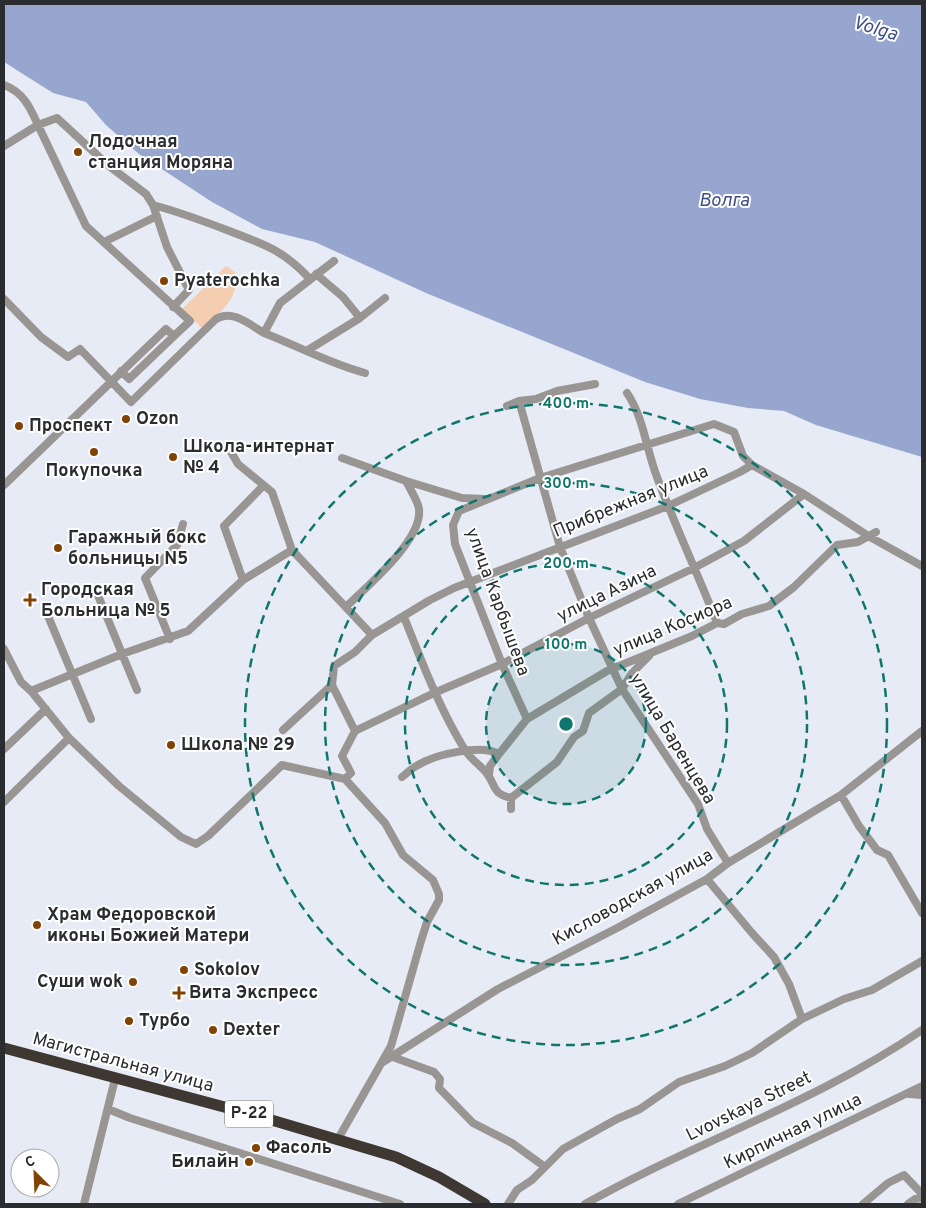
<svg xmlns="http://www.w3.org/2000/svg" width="926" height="1208" viewBox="0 0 926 1208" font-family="Overpass,sans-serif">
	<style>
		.green { fill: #f5cdb1 }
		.water { fill: #97a6ce }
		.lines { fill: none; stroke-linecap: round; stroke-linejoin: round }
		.minor { stroke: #999592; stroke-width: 8 }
		.highway { stroke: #3f3832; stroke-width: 11 }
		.ring { fill: none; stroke: #0f766e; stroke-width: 2.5; stroke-dasharray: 9 6 }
		.poi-dot { fill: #814303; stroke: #fff; stroke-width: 2 }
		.labels { text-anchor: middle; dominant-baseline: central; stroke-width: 4; stroke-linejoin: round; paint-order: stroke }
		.shield { fill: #fff; stroke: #6b6b6e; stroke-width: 1 }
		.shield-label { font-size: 16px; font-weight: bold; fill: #2b2c30 }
		.poi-label { font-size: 18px; font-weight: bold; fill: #2b2c30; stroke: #fff; text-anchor: start }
		.street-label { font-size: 18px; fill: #2b2c30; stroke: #fff }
		.water-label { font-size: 19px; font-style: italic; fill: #3e4f85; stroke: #fff }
		.centre { fill: #0f766e; stroke: #fff; stroke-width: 2.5 }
		.ring-label { font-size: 15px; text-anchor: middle; font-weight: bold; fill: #0f766e; stroke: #fff; stroke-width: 4; stroke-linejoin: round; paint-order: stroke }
	</style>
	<rect width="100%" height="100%" fill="#e7ebf5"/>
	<path class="green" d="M 226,266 L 235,272 C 240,300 220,311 203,329 L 182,309 Z"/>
	<path class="water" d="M 4,4 L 922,4 L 922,457 L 816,425 L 784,411 L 748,408 L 700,399 L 645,382 L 426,293 L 315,242 L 262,229 L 212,202 L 139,154 L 106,125 L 86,102 L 53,93 L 4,62 Z"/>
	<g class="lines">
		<path class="minor" d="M 4,85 C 23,92 30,107 38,125 L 57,118 L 109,166 L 146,194 L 153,205 L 167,247 L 189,290 L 173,307
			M 4,146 L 38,125 L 86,226 L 190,321 L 174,336 L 166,329 L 4,485
			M 153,205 C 180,212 206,222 232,232 C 266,245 284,251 310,279
			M 104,242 L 157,216
			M 316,274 L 343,297 L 360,318
			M 4,299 L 41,337 L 68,357 L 80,349 L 131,402 L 216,319 C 232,309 249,324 264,333 L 280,303 L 334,261
			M 264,333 C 298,346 330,364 365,373
			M 308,350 L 360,318 L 385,298
			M 121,371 L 129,379 L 174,336
			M 627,393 C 644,418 646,449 657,477 C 675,526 698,574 717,623
			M 519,401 L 560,547 L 589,618 L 622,689 L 698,804 L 707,829 L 728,863
			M 507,406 L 519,401 L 536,399 L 557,391 L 595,384
			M 227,445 L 238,464 L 272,492 L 292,550 L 372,635
			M 342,458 L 406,481 C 410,489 418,501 419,509 C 423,540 366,587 346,607
			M 406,481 L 462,498 L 484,499
			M 243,580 L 224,526 L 263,486
			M 97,593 L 137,690
			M 48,616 L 91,719
			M 404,617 C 422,662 439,708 465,750 C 471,760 482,766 488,775 C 496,787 493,794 511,798
			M 170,639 L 145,578 L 177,545 L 183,524
			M 4,649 L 21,682 L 31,691 L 69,738 L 119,786 L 181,837 L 196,844 L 208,836 L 282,765 L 345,779 L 385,823 L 403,855 L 433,880 L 439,894 L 439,900 L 427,922 L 421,941 L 391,1046 L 338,1139
			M 332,685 L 355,731
			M 31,691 L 122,654 L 188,631 L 243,580 L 292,550
			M 527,719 L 502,664 L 455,544 L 453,525 L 459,511 L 540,478 L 714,424 L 734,432 L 743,456 L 752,465 L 804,494 L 870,537 L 922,566
			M 283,730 L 332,685 L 334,666 L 355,652 L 372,635 L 430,600 L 454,588 L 668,506 L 740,472 L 752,465
			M 4,749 L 46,709
			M 489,775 L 490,766 L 499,754
			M 402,777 C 407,773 412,768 418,765 C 436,754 481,744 499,754 L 527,719 L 607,671 L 692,636 L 717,623 L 724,624 L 742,614 L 769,606 L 794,587 L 837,545 L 858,542 L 876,532
			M 345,779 L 351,773 L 342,756 L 355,731 L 434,693 L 502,664 L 589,618 L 694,568 L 744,541 L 804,494
			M 841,795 L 859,826 L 877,850 L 888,855 L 922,913
			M 4,802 L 69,738
			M 511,809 L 511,798 L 557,762 L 574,737 L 583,731 L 589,713 L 622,689 L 632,673 L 649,656
			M 707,879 L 752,933 L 774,957 L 789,984 L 802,1019
			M 390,1056 L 434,1072 L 440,1079 L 439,1088 L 473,1123 L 512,1143 L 545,1167
			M 383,1062 L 498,989 L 619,927 L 707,879 L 728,863 L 841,795 L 922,731
			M 909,1094 L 922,1095
			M 108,1109 L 130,1118 L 400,1204
			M 84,1204 L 115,1079
			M 508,1204 L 517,1190 L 532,1180 L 563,1149 L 617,1119 L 640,1109 L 679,1082 L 725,1066 L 752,1053 L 802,1019 L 844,999 L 872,990 L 922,961
			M 585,1204 C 695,1142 817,1102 922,1030
			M 678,1204 L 922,1086
			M 863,1204 L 888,1183 L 904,1175 L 922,1194
			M 908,1204 L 915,1199 L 922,1198"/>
		<path class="highway" d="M 4,1048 L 258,1116 L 396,1157 L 439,1177 L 485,1204"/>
	</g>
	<circle cx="566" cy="724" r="80" fill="#0f766e" fill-opacity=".12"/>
	<g class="ring">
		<circle cx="566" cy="724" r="80"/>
		<circle cx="566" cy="724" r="161"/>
		<circle cx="566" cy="724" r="241"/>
		<circle cx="566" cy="724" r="321"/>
	</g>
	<g class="poi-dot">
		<circle cx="78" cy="152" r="5"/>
		<circle cx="164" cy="281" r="5"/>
		<circle cx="126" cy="419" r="5"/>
		<circle cx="19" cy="426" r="5"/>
		<circle cx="94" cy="452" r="5"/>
		<circle cx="173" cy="457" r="5"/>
		<circle cx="58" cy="548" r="5"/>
		<path d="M27.5 592.5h5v5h5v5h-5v5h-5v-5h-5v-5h5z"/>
		<circle cx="171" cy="745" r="5"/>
		<circle cx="37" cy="925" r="5"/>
		<circle cx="184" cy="970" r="5"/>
		<circle cx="133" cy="982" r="5"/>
		<path d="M176.5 985.5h5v5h5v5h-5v5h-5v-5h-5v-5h5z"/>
		<circle cx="129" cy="1021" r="5"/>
		<circle cx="213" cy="1030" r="5"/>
		<circle cx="256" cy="1148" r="5"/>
		<circle cx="249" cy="1162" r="5"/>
	</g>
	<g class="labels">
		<rect class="shield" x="225" y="1100.5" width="48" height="27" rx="4"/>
		<g class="shield-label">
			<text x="249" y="1114">Р-22</text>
		</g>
		<g class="poi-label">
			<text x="88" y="142">Лодочная<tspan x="88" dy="21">станция Моряна</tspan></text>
			<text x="174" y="281">Pyaterochka</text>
			<text x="136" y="419">Ozon</text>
			<text x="29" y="426">Проспект</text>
			<text x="183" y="447">Школа-интернат<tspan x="183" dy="21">№ 4</tspan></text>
			<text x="94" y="471" text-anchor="middle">Покупочка</text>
			<text x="68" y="538">Гаражный бокс<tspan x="68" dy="21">больницы N5</tspan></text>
			<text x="41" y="590">Городская<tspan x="41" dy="21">Больница № 5</tspan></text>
			<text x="181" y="745">Школа № 29</text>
			<text x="47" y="915">Храм Федоровской<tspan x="47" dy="21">иконы Божией Матери</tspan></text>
			<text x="194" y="970">Sokolov</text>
			<text x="123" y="982" text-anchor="end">Суши wok</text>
			<text x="189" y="993">Вита Экспресс</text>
			<text x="139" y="1021">Турбо</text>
			<text x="223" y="1030">Dexter</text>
			<text x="266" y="1148">Фасоль</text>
			<text x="239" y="1162" text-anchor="end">Билайн</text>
		</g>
		<g class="street-label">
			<text transform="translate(631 502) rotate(-22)">Прибрежная улица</text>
			<text transform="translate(607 594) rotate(-26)">улица Азина</text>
			<text transform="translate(497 602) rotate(70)">улица Карбышева</text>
			<text transform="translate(673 627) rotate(-23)">улица Косиора</text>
			<text transform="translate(672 739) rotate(59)">улица Баренцева</text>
			<text transform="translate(633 898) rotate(-29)">Кисловодская улица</text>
			<text transform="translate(123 1063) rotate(15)">Магистральная улица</text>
			<text transform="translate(749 1107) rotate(-26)">Lvovskaya Street</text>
			<text transform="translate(793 1132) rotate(-26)">Кирпичная улица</text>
		</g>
		<g class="water-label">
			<text transform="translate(875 29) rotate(17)">Volga</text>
			<text x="724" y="201">Волга</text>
		</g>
	</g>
	<circle cx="566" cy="724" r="8" class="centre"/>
	<g class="ring-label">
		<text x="566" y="408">400 m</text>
		<text x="566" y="488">300 m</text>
		<text x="566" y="568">200 m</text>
		<text x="566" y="649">100 m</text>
	</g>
	<rect width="926" height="1208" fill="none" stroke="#2b2c30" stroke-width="10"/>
	<g transform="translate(35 1173) rotate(336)"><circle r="24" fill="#ffffff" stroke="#aaabac"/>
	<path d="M0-4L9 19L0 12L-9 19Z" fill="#814303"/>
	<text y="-8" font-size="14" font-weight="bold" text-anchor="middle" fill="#2b2c30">С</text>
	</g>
</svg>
